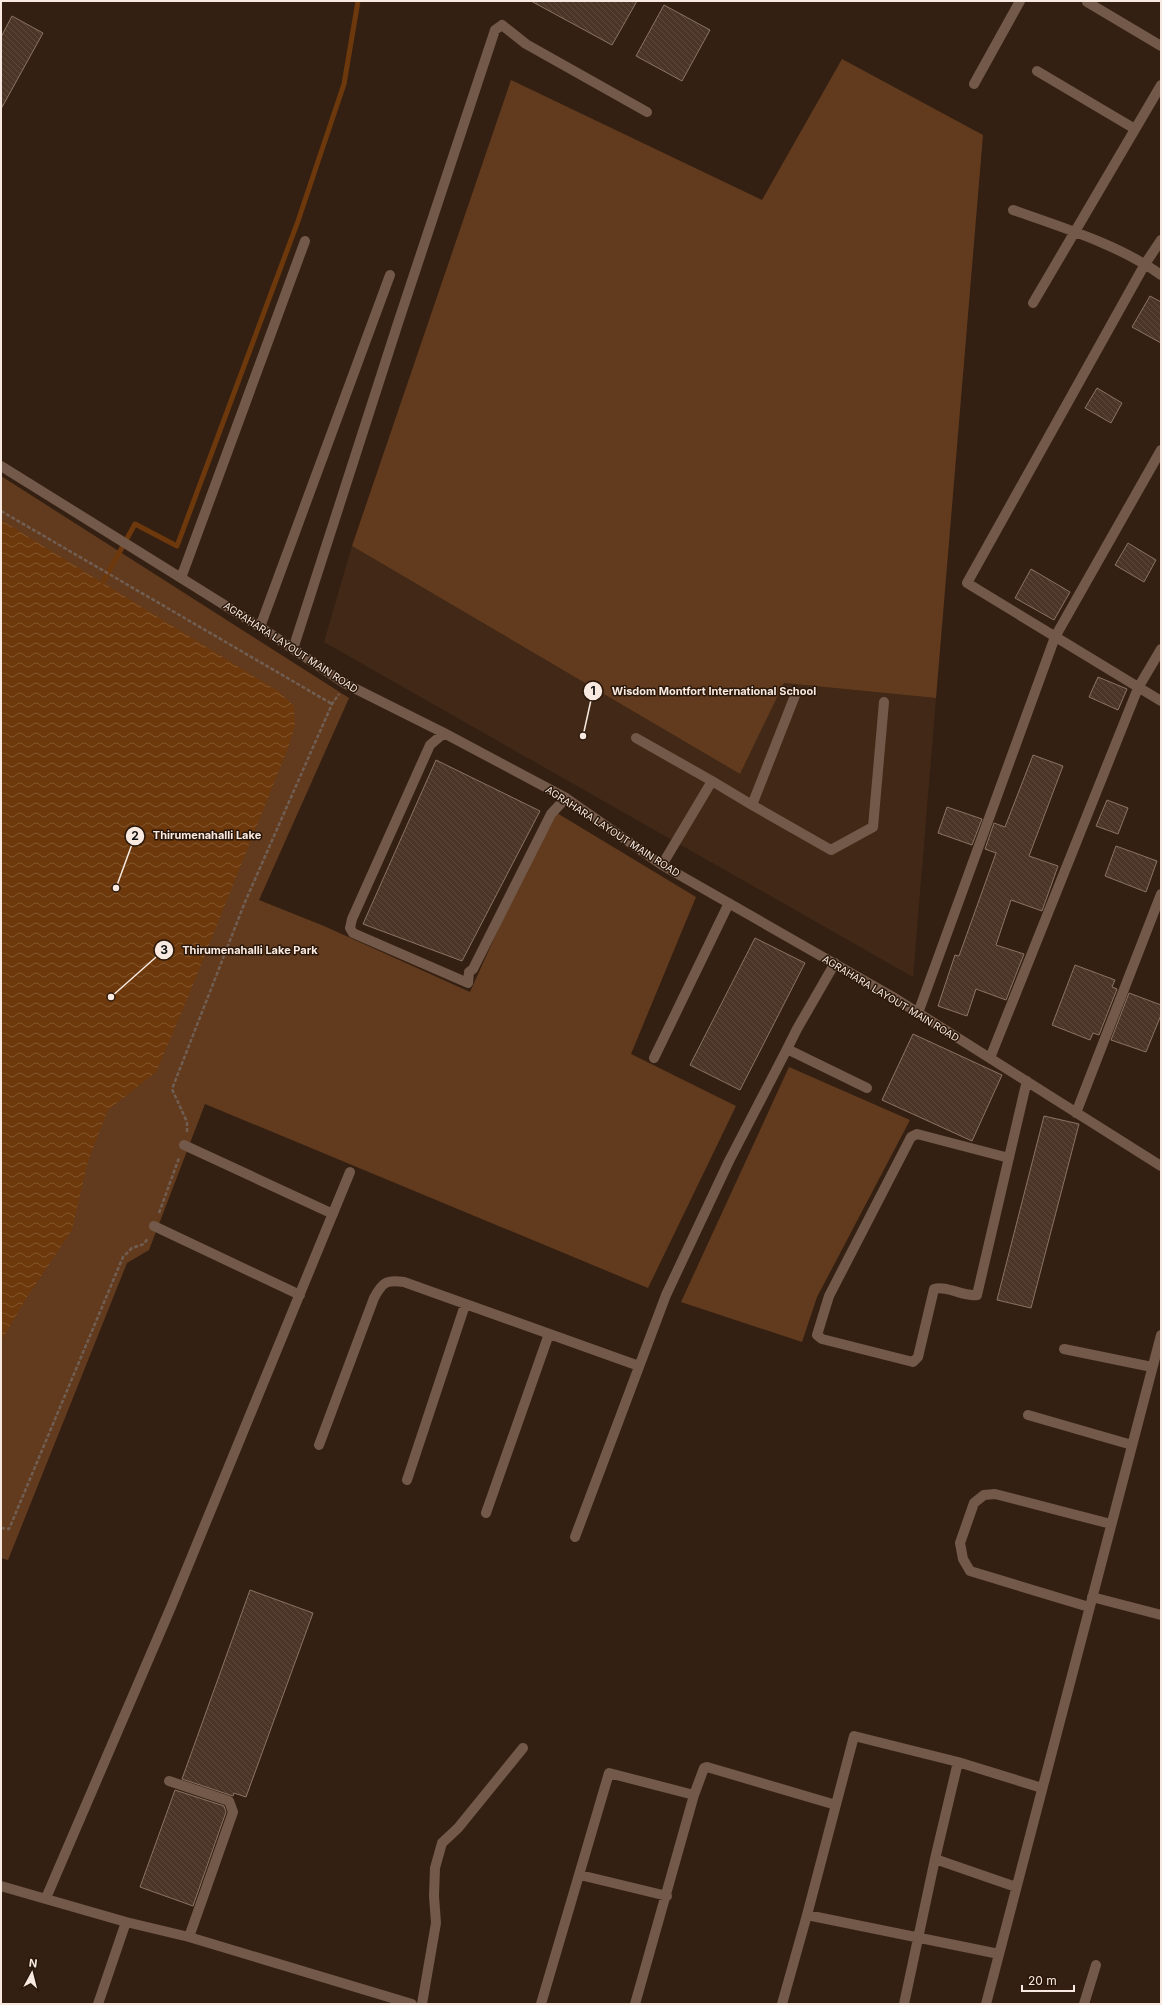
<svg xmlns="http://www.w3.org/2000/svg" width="1162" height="2005" viewBox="0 0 1162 2005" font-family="Inter,sans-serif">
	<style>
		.built { fill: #422917 }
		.green { fill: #623b1e }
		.water { fill: url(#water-waves) }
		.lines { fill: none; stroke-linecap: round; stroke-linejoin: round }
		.stream { stroke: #6d390c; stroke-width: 5 }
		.building { fill: url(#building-back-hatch); stroke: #8b7363 }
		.path { stroke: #715e52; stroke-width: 2.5; stroke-dasharray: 4 2; stroke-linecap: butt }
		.minor { stroke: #725949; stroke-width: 10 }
		.labels { text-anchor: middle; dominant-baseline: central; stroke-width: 3; stroke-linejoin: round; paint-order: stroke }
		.street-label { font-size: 10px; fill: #f8eae1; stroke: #2a1709 }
		.leader { fill: none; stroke: #f8eae1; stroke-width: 1.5 }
		.callout-dot { fill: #f8eae1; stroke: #2a1709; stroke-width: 1.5 }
		.mark-label { font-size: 12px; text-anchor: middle; font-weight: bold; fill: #111 }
		.callout-label { font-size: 11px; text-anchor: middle; font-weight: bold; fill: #f8eae1; stroke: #2a1709; stroke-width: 3; stroke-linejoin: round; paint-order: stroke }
	</style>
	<defs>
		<pattern id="water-waves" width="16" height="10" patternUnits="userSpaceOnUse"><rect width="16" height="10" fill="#6d390c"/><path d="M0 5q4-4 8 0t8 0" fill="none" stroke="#83562f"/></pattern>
		<pattern id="building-back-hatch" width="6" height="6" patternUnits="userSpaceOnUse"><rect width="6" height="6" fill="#4a3527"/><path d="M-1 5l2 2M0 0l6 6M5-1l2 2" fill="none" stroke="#5c493c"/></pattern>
	</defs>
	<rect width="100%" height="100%" fill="#342012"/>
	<path class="built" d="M 352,546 L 740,774 L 784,683 L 936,698 L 913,977 L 324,642 Z"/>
	<path class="green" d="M 842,59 L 983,135 L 936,698 L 784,683 L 740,774 L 352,546 L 511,80 L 762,200 Z
		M 1,476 L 349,698 L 259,900 L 324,926 L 470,992 L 552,810 L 696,897 L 631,1054 L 736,1106 L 648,1288 L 205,1104 L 149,1250 L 127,1263 L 8,1560 L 1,1558 Z
		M 789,1067 L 910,1120 L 817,1297 L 802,1342 L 681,1302 Z"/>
	<path class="water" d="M 1,520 L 278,691 L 294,706 L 295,725 L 288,748 L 186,1002 L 156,1072 L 108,1110 L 88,1161 L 72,1230 L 27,1297 L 1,1341 Z"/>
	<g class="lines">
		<path class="stream" d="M 103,582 L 135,524 L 177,546 L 298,221 L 344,84 L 358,1"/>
	</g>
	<path class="building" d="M 531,1 L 637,1 L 612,45 Z
		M 664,5 L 710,30 L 682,81 L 636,56 Z
		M 12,16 L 43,33 L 1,109 L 1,37 Z
		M 1150,296 L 1161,302 L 1161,343 L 1132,327 Z
		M 1097,388 L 1122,403 L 1111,423 L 1085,408 Z
		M 1128,543 L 1156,560 L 1144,582 L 1115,565 Z
		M 1031,569 L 1070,592 L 1054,620 L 1015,598 Z
		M 1098,677 L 1127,689 L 1118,710 L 1089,697 Z
		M 1033,755 L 1063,766 L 1029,856 L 1058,866 L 1042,911 L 1011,900 L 996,945 L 1024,954 L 1006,1000 L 976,989 L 967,1016 L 938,1006 L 955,955 L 959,956 L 996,853 L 985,849 L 994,823 L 1005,827 Z
		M 436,760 L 540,811 L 462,961 L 363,924 Z
		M 1107,800 L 1128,808 L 1118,834 L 1096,826 Z
		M 947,807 L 982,819 L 972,845 L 938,833 Z
		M 1116,846 L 1157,861 L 1146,892 L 1105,876 Z
		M 755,938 L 805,963 L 740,1090 L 690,1065 Z
		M 1075,965 L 1115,980 L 1112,987 L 1117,989 L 1099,1035 L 1093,1033 L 1090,1040 L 1052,1025 Z
		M 1129,993 L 1161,1005 L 1161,1015 L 1146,1052 L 1111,1040 Z
		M 913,1034 L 1002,1075 L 972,1141 L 882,1100 Z
		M 1044,1116 L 1079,1124 L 1031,1308 L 997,1300 Z
		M 250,1590 L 313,1613 L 246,1797 L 234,1793 L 233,1796 L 182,1779 Z
		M 175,1790 L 224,1806 L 226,1812 L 193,1906 L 140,1887 Z"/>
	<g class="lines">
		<path class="path" d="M 1,511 L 332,704
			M 187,1132 L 187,1122 L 172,1089 L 245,902 L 332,704 L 339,694
			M 159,1213 L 179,1158
			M 1,1528 L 9,1529 L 123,1257 L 132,1248 L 144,1244 L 148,1238"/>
		<path class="minor" d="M 1087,2 L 1161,46
			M 1037,71 L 1135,129
			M 974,84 L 1020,1
			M 1013,210 C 1061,227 1120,245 1161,275
			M 1161,240 L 1145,264 L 967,583 L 1161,701
			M 1033,303 L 1161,85
			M 1,466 L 260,627 L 346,684 L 444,733 L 566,798 L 662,865 L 893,997 L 1161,1166
			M 181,578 L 305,241
			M 260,627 L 390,275
			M 293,649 L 398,323 L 495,30 L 502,25 L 526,44 L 647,112
			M 444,733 L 430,745 L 352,919 L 350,928 L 353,933 L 468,983 L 469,972 L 473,969 L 551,814 L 566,798
			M 636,738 L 712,781
			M 752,805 L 831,850 L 873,827 L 884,702
			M 662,865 L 712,781 L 752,805 L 796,693
			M 835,963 L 797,1029 L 787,1049 L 867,1088
			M 918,1013 L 1055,637 L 1161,450
			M 654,1058 L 729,903
			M 990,1058 L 1138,688 L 1161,649
			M 1076,1113 L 1161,894
			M 184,1145 L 333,1214
			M 1009,1158 L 917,1134 L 911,1137 L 829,1296 L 817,1335 L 822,1339 L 913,1362 L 918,1357 L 934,1289 C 947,1285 963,1297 977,1295 L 1024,1093 L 1027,1081
			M 154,1226 L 300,1295
			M 1064,1349 L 1152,1367
			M 1028,1415 L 1132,1445
			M 319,1445 L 374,1298 C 382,1283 386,1279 404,1282 L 639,1366
			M 407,1480 L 465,1305
			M 486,1513 L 549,1334
			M 575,1537 L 666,1295 L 729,1161 L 787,1049
			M 1092,1597 L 1161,1615
			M 1089,1607 L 970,1571 L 963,1559 L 960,1543 L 974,1503 L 984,1495 L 995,1494 L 1111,1524
			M 169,1781 L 229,1801 L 233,1812 L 189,1937
			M 694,1795 L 704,1768 L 707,1767 L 836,1805
			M 935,1859 L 1016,1887
			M 580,1875 L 667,1896
			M 1,1886 L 126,1922
			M 46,1898 L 171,1607 L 350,1172
			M 999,1954 L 807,1915 L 854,1736 L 958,1762 L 1042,1788
			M 98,2004 L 126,1922 L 189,1937 L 412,2004
			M 422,2004 L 436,1923 L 434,1896 L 435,1868 L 442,1843 L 458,1828 L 523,1748
			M 541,2004 L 609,1773 L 694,1795 L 635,2004
			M 782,2004 L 807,1915
			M 904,2004 L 935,1859 L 958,1762
			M 986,2004 L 1161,1335
			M 1084,2004 L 1096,1965"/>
	</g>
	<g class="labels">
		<g class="street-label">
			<text transform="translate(291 647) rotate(33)">AGRAHARA LAYOUT MAIN ROAD</text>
			<text transform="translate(613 831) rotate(33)">AGRAHARA LAYOUT MAIN ROAD</text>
			<text transform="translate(891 998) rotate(31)">AGRAHARA LAYOUT MAIN ROAD</text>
		</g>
	</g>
	<path class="leader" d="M583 736L593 691M116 888L135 836M111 997L164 950"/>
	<g class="callout-dot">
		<circle cx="583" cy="736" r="4"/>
		<circle cx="116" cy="888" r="4"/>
		<circle cx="111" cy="997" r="4"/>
		<circle cx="593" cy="691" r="10"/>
		<circle cx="135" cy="836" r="10"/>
		<circle cx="164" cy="950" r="10"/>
	</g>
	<g class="mark-label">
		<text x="593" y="695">1</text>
		<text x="135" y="840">2</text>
		<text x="164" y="954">3</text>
	</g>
	<g class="callout-label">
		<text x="714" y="695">Wisdom Montfort International School</text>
		<text x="207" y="839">Thirumenahalli Lake</text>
		<text x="250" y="954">Thirumenahalli Lake Park</text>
	</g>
	<rect width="1162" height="2005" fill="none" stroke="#f8eae1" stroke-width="4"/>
	<g transform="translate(32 1973) rotate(7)" stroke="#2a1709" stroke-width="3" paint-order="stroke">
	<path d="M0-3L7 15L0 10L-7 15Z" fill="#f8eae1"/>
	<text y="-6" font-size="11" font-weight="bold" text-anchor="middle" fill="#f8eae1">N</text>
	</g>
	<path d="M1022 1985v6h52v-6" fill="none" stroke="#f8eae1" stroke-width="2"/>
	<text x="1028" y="1985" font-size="12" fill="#f8eae1" stroke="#2a1709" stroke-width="3" paint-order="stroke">20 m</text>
</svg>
